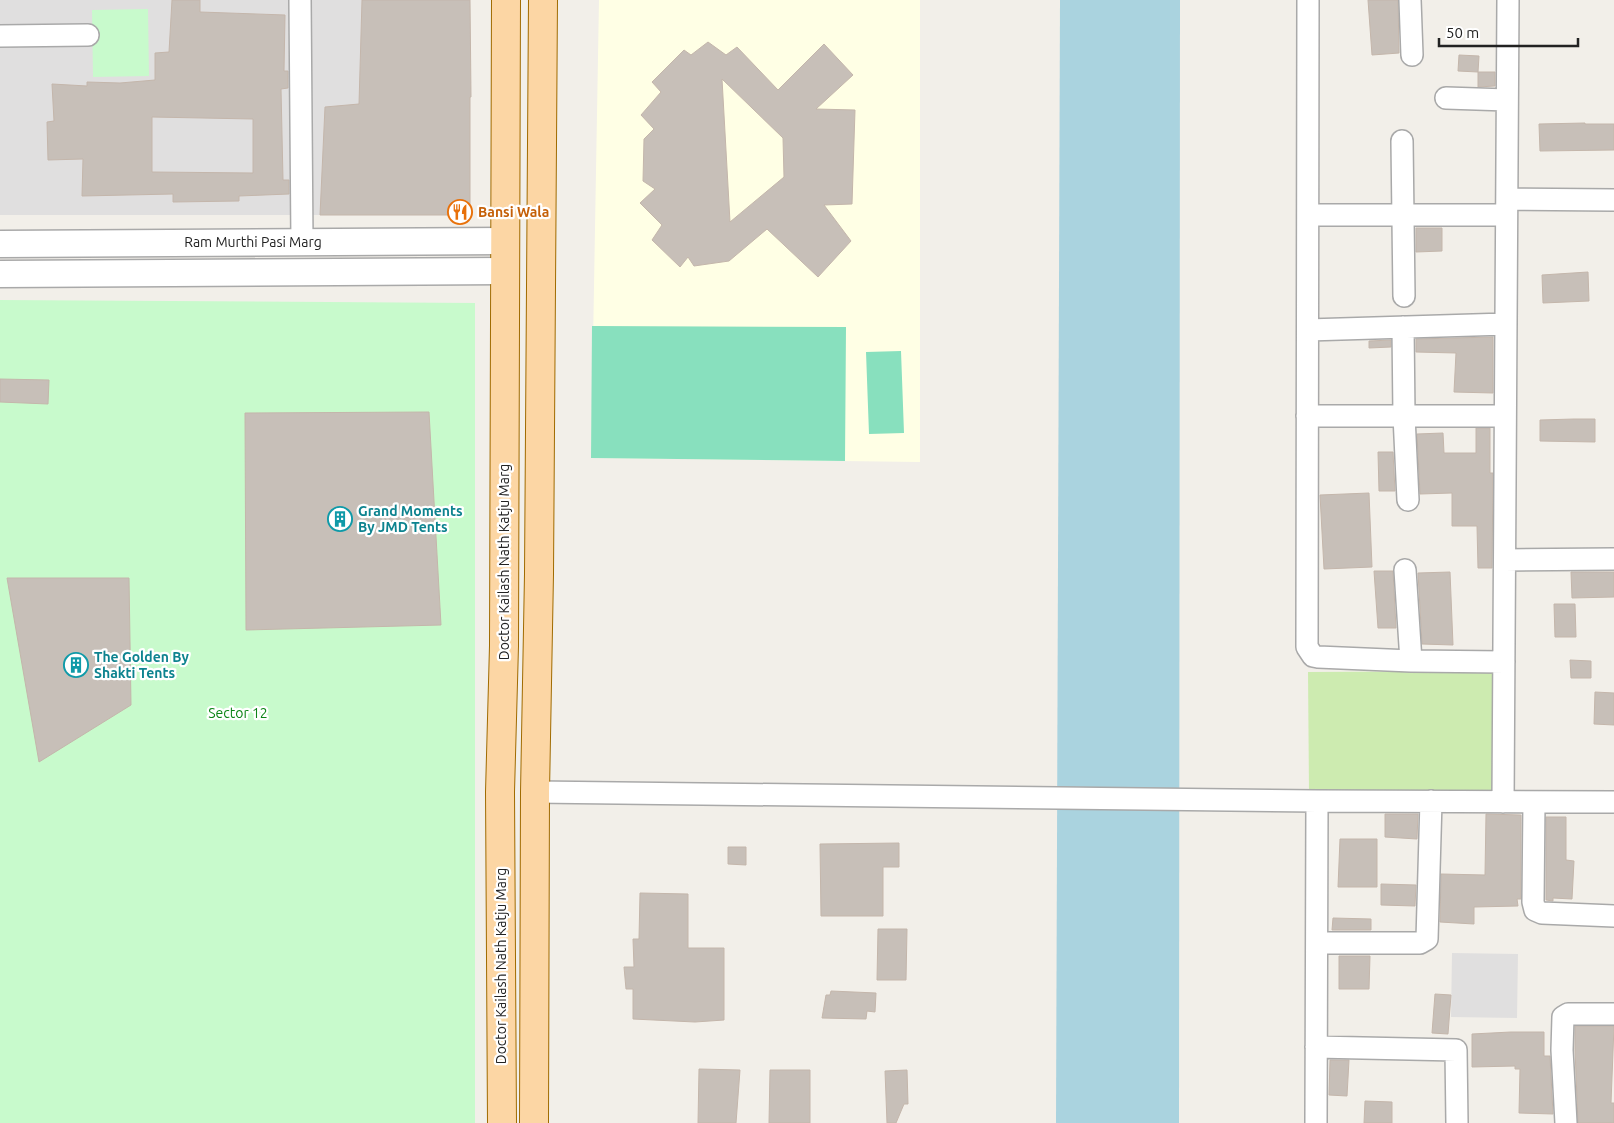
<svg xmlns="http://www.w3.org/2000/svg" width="1614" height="1123" viewBox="0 0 1614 1123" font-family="Ubuntu,sans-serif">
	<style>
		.residential { fill: #e0dfdf }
		.education { fill: #ffffe5 }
		.grass { fill: #cdebb0 }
		.park { fill: #c8facc }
		.pitch { fill: #88e0be }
		.water { fill: #aad3df }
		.building { fill: #c7bfb8; stroke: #c4b6ab; fill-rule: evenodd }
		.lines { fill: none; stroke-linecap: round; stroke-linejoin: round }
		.minor-casing { stroke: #a9a9a9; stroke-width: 24 }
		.tertiary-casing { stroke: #a9a9a9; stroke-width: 29 }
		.primary-casing { stroke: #a06b00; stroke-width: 30 }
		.minor { stroke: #fff; stroke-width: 21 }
		.tertiary { stroke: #fff; stroke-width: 26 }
		.primary { stroke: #fcd6a4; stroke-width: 28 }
		.labels { text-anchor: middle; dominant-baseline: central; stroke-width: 4.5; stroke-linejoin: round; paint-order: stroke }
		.food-label { font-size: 14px; font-weight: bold; fill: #c56008; stroke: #fff; text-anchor: start }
		.street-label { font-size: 14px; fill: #222; stroke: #fff }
		.culture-label { font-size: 14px; font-weight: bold; fill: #0d838f; stroke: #fff; text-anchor: start }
		.park-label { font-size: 14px; fill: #0c8416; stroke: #fff }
	</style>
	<rect width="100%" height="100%" fill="#f2efe9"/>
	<path class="residential" d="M 0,0 L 470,0 L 470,215 L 0,215 Z
		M 1452,953 L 1518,954 L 1517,1018 L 1451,1017 Z"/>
	<path class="education" d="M 599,0 L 920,0 L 920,462 L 591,458 Z"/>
	<path class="grass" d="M 1494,671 L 1495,792 L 1309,792 L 1308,672 Z"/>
	<path class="park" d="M 148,9 L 149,76 L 93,77 L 92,10 Z
		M 0,300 L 475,303 L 475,1123 L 0,1123 Z"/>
	<path class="pitch" d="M 592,326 L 846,327 L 845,461 L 591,458 Z
		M 901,351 L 904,433 L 869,434 L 866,352 Z"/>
	<path class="water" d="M 1060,0 L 1180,0 L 1179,1123 L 1056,1123 Z"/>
	<path class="building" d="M 172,0 L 200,0 L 200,12 L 285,15 L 284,71 L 288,71 L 288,88 L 281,89 L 283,180 L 289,180 L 289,194 L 239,196 L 239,201 L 173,202 L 173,194 L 82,196 L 83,159 L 48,160 L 47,122 L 54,121 L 52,84 L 87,86 L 87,82 L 120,83 L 155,80 L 155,53 L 169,52 ZM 152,117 L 253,119 L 253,173 L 152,172 Z
		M 362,0 L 470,0 L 471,97 L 470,97 L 470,215 L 320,215 L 325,107 L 359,104 Z
		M 1368,0 L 1398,0 L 1399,53 L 1372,55 Z
		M 708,42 L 726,55 L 737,47 L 778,90 L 824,44 L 853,75 L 816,109 L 855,110 L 852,204 L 824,205 L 851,241 L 818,277 L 767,229 L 729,261 L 694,266 L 688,257 L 680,267 L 652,240 L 662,225 L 640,203 L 655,189 L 643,181 L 644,139 L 654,129 L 641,115 L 661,92 L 652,82 L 684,50 L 691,55 ZM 722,79 L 783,138 L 784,177 L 730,222 Z
		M 1459,55 L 1479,56 L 1478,72 L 1458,71 Z
		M 1478,72 L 1495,72 L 1495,86 L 1478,87 Z
		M 1585,123 L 1585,124 L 1614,124 L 1614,150 L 1540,151 L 1539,124 Z
		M 1416,228 L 1442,228 L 1442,251 L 1416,252 Z
		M 1588,272 L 1589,301 L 1543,303 L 1542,275 Z
		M 1493,337 L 1493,393 L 1454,392 L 1456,353 L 1416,352 L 1416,339 Z
		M 1391,340 L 1391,347 L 1369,348 L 1369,341 Z
		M 0,379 L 49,380 L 48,404 L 0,402 Z
		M 429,412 L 441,625 L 246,630 L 245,413 Z
		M 1574,419 L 1595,419 L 1595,442 L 1540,441 L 1540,420 Z
		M 1476,428 L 1490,428 L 1490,473 L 1493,473 L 1492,568 L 1478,568 L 1477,526 L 1452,526 L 1452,493 L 1420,494 L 1417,434 L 1443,433 L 1444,453 L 1476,453 Z
		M 1378,452 L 1393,452 L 1395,491 L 1379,491 Z
		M 1369,493 L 1372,567 L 1324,569 L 1320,495 Z
		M 1374,571 L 1393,571 L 1396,628 L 1378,628 Z
		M 1450,572 L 1453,645 L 1422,644 L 1418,573 Z
		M 1571,572 L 1614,572 L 1614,597 L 1572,598 Z
		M 7,578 L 129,578 L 131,705 L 39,762 Z
		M 1554,604 L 1575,604 L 1576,637 L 1555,637 Z
		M 1570,660 L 1591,661 L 1591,678 L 1571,678 Z
		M 1595,692 L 1614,693 L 1614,725 L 1594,724 Z
		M 1385,814 L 1418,814 L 1417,839 L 1385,837 Z
		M 1486,814 L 1521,815 L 1521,899 L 1517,899 L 1518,906 L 1474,907 L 1474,924 L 1440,922 L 1441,874 L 1485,875 Z
		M 1546,817 L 1566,817 L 1566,860 L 1574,861 L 1572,899 L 1553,898 L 1553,901 L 1546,900 Z
		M 1340,839 L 1377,839 L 1377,887 L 1338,887 Z
		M 899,843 L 899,867 L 883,867 L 883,916 L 821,916 L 820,844 Z
		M 728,847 L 746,847 L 746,865 L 728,864 Z
		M 1381,884 L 1416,885 L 1415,906 L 1381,905 Z
		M 640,893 L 688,894 L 688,948 L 724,948 L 724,1020 L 695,1022 L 633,1019 L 633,989 L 626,989 L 624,967 L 634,967 L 633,939 L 639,939 Z
		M 1333,918 L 1371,919 L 1371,930 L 1332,930 Z
		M 878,929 L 907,929 L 906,980 L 877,980 Z
		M 1339,956 L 1370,956 L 1369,989 L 1339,989 Z
		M 831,991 L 876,993 L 875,1012 L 867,1011 L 866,1019 L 822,1018 L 826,995 L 830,995 Z
		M 1435,994 L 1451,995 L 1448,1034 L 1432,1033 Z
		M 1575,1026 L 1614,1026 L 1611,1103 L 1614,1103 L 1614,1123 L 1578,1123 L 1575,1050 Z
		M 1511,1032 L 1544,1032 L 1544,1056 L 1550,1056 L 1553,1114 L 1519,1113 L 1520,1069 L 1515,1069 L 1515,1066 L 1472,1067 L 1472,1034 Z
		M 1330,1060 L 1349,1060 L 1347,1096 L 1329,1095 Z
		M 699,1069 L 740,1070 L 736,1123 L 698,1123 Z
		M 770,1070 L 810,1070 L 810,1123 L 769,1123 Z
		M 907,1070 L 908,1104 L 904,1104 L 896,1123 L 887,1123 L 885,1071 Z
		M 1365,1101 L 1392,1102 L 1392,1123 L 1364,1123 Z"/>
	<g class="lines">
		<defs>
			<path id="minor" d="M 300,0 L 302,242
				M 1308,0 L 1307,647 L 1313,656 L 1318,657 L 1411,661 L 1504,662
				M 1410,0 L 1412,55
				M 0,36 L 88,35
				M 1446,98 L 1507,100
				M 1402,141 L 1404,296
				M 1507,199 L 1614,200
				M 1308,215 L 1506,215
				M 1403,327 L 1404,416 L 1408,500
				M 1308,330 L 1506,324
				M 1307,416 L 1505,416
				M 1505,560 L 1614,559
				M 1405,570 L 1411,661
				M 535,792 L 1317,801 L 1614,802
				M 1503,802 L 1508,0
				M 1534,802 L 1533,902 L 1535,910 L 1542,913 L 1614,916
				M 1317,943 L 1420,943 L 1427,939 L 1431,801
				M 1316,1047 L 1456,1050 L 1457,1123
				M 1316,1123 L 1317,801
				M 1566,1123 L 1562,1050 L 1563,1017 L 1568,1014 L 1614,1014"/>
			<path id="tertiary" d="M 0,244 L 505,241
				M 0,274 L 505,271"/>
			<path id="primary" d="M 502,1123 L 500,792 L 504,646 L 506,0
				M 534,1123 L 535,792 L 539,574 L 543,0"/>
		</defs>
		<use href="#minor" class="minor-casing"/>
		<use href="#tertiary" class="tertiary-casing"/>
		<use href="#primary" class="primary-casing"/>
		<use href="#minor" class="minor"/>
		<use href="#tertiary" class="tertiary"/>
		<use href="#primary" class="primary"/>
	</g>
	<defs>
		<symbol id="restaurant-ring" viewBox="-11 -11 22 22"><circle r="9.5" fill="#fff" stroke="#e8710a" stroke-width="1.5"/><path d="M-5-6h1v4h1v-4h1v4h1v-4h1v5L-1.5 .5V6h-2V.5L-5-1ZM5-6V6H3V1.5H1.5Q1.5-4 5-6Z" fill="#e8710a"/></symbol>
		<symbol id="building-ring" viewBox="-11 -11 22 22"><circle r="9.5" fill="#fff" stroke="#0f9aa8" stroke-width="1.5"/><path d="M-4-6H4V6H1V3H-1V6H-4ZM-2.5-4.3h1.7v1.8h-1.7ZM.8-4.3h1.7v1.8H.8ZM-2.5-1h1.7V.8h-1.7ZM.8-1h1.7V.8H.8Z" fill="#0f9aa8"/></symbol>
	</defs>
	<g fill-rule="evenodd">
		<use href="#restaurant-ring" x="446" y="198" width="28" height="28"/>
		<use href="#building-ring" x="326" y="505" width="28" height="28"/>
		<use href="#building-ring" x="62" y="651" width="28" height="28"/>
	</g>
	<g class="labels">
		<g class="food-label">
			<text x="478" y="212">Bansi Wala</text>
		</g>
		<g class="street-label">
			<text x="253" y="242">Ram Murthi Pasi Marg</text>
			<text transform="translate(504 562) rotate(-90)">Doctor Kailash Nath Katju Marg</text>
			<text transform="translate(501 966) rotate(-90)">Doctor Kailash Nath Katju Marg</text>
		</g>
		<g class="culture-label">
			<text x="358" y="511">Grand Moments<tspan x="358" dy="16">By JMD Tents</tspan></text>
			<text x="94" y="657">The Golden By<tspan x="94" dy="16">Shakti Tents</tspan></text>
		</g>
		<g class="park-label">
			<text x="238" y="713">Sector 12</text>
		</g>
	</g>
	<path d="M1439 38v8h139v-8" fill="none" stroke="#222222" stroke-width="2.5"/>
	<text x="1446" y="38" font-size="15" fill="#222222" stroke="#ffffff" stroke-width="4" paint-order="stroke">50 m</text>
</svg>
